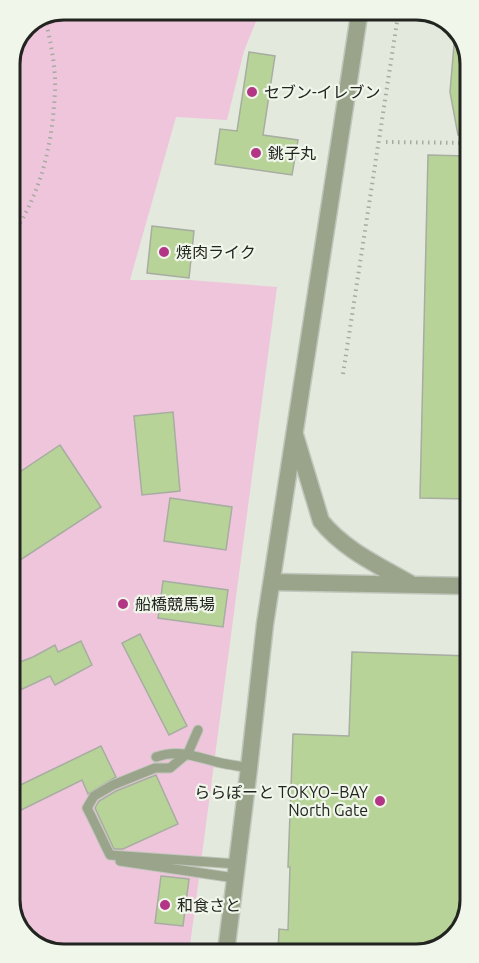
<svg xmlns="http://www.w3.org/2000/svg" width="479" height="963" viewBox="0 0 479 963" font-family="Ubuntu,'Noto Sans JP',sans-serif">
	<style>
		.green { fill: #efc5db }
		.building { fill: #b8d398; stroke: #a7ada1; stroke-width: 1.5 }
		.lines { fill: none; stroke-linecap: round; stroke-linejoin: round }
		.service-casing { stroke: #c0c6bb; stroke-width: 11 }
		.tertiary-casing { stroke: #c0c6bb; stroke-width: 19 }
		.path { stroke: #a7aca2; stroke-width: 4; stroke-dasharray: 1.5 4.5; stroke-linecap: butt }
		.service { stroke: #99a48b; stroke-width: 9 }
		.tertiary { stroke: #99a48b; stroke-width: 16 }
		.poi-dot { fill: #b33686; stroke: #f0f6ea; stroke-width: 2 }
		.labels { text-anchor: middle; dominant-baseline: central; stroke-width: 4.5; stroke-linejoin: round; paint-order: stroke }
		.poi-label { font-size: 16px; fill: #222420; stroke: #f0f6ea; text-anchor: start }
		.rim { fill: none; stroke: #222420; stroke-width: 3 }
	</style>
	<rect width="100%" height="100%" fill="#e3e9dd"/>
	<path class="green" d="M 64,9 L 261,9 L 244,51 L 227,120 L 176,117 L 130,280 L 190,280 L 277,287 L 189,953 L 60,954 L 31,943 L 13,920 L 9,60 L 25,25 Z"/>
	<path class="building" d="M 454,45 L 466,46 L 466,135 L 458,135 L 450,92 Z
		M 249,52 L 275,56 L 263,135 L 298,140 L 292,175 L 215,164 L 220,129 L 237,131 Z
		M 428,155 L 466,156 L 468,499 L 420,498 Z
		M 152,226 L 194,231 L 189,278 L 147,273 Z
		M 173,412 L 180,491 L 142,495 L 134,416 Z
		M 60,445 L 101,507 L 11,566 L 11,478 Z
		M 170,498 L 232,507 L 226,550 L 164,541 Z
		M 163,581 L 228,590 L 223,627 L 158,618 Z
		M 140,634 L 187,726 L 169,735 L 122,643 Z
		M 81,641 L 92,665 L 55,685 L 50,676 L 18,691 L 12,678 L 12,665 L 33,657 L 55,645 L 58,652 Z
		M 352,652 L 469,656 L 470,903 L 459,932 L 436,950 L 278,952 L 279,929 L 288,930 L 290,867 L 288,867 L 293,734 L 349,736 Z
		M 101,746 L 116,777 L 88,794 L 82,780 L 13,814 L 12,789 Z
		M 156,775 L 178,824 L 123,849 L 114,849 L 95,808 L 99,801 L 116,791 Z
		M 161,876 L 189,879 L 183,926 L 155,923 Z"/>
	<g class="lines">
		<defs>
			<path id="service" d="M 198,730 L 188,753 L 170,768 L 155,768 L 113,785 L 94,796 L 87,808 C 95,823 102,839 110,855 L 237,864
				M 156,757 C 180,748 198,758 221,763 C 230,765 240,766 249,768
				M 120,861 L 235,878
				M 153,948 L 226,951"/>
			<path id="tertiary" d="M 295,435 L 321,521 C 344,550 380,566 411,584
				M 272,582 L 468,586
				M 226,952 L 249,768 L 265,624 L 360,9"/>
		</defs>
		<use href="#service" class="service-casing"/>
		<use href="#tertiary" class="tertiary-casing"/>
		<path class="path" d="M 386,142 L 466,143
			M 10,238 C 41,196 53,142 55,90 C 56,66 50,40 45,17
			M 343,374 L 399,9"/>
		<use href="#service" class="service"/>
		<use href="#tertiary" class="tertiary"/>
	</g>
	<g class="poi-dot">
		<circle cx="252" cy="92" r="6"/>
		<circle cx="256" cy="153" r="6"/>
		<circle cx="164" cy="252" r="6"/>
		<circle cx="123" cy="604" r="6"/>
		<circle cx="380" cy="801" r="6"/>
		<circle cx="165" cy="905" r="6"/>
	</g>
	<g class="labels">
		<g class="poi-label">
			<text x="264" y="92">セブン-イレブン</text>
			<text x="268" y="153">銚子丸</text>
			<text x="176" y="252">焼肉ライク</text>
			<text x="135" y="604">船橋競馬場</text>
			<text x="368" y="792" text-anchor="end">ららぽーと TOKYO−BAY<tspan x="368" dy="18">North Gate</tspan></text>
			<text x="177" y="905">和食さと</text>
		</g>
	</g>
	<path d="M0 0H479V963H0ZM64 20H416A44 44 0 0 1 460 64V900A44 44 0 0 1 416 944H64A44 44 0 0 1 20 900V64A44 44 0 0 1 64 20Z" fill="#f0f6ea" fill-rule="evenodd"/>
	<path class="rim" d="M64 20H416A44 44 0 0 1 460 64V900A44 44 0 0 1 416 944H64A44 44 0 0 1 20 900V64A44 44 0 0 1 64 20Z"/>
</svg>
